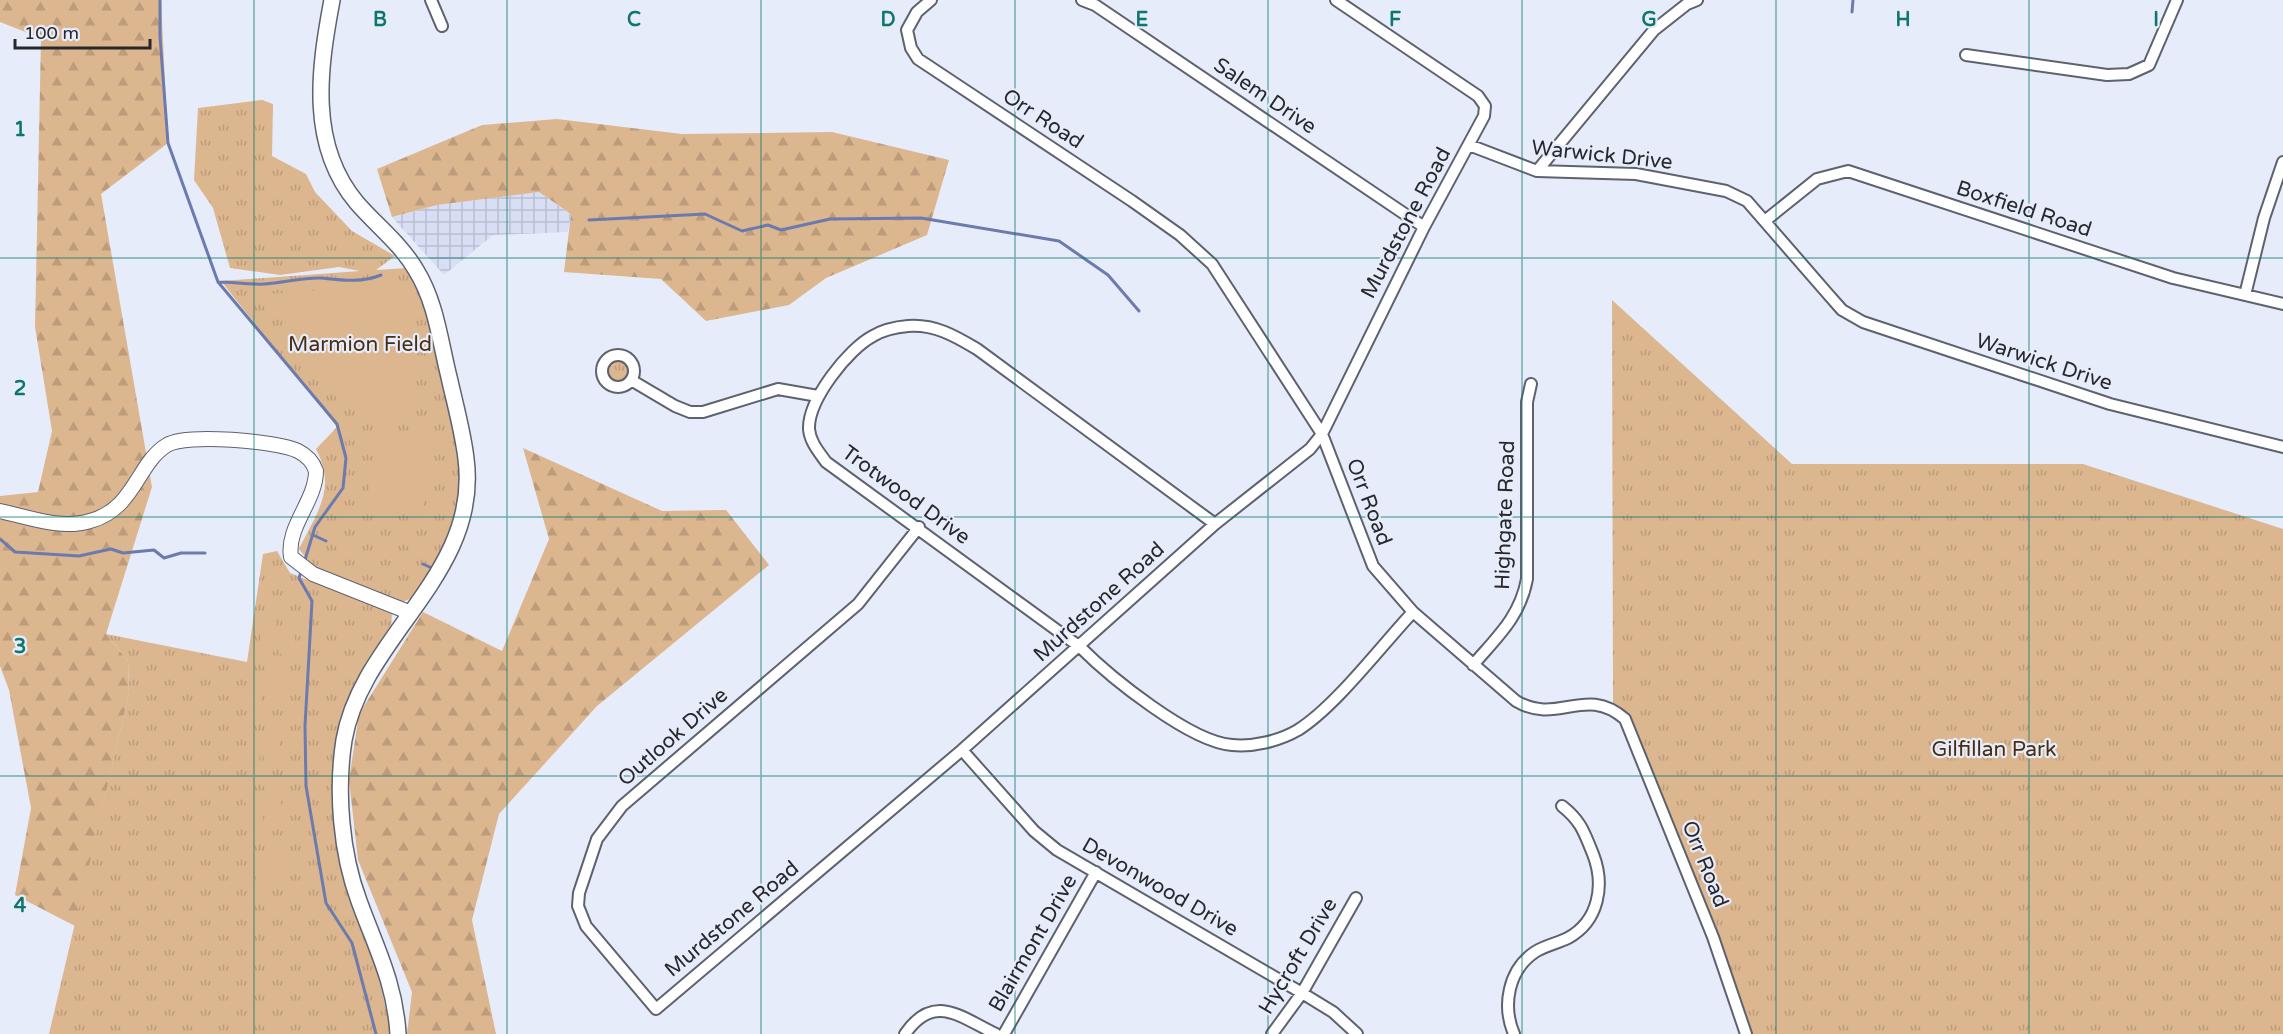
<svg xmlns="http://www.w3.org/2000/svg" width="2283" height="1034" viewBox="0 0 2283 1034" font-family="'Varela Round',sans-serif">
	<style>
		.industrial { fill: url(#industrial-grid) }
		.grass { fill: url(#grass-tufts) }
		.forest { fill: url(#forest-firs) }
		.garden { fill: #dcb68f }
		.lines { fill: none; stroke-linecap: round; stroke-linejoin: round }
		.stream { stroke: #6c7bad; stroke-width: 3 }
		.minor-casing { stroke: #5e626e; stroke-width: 14 }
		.tertiary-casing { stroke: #5e626e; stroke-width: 16 }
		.secondary-casing { stroke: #5e626e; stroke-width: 18 }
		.minor { stroke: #fff; stroke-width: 10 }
		.tertiary { stroke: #fff; stroke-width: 14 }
		.secondary { stroke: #fff; stroke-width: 15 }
		.grid { fill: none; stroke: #0f766e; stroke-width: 1.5; stroke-opacity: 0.55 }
		.labels { text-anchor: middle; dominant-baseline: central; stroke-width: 4.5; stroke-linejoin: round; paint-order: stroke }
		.street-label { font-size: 21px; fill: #27282d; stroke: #e7ecfa }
		.park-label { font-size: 21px; fill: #482f14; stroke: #e7ecfa }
		.grid-label { font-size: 20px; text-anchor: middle; font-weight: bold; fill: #0f766e; stroke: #e7ecfa; stroke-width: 4.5; stroke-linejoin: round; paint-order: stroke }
	</style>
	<defs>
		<pattern id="industrial-grid" width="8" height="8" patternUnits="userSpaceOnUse" patternTransform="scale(1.5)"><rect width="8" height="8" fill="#d8dff4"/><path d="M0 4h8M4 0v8" fill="none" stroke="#b9bfd2"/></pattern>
		<pattern id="grass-tufts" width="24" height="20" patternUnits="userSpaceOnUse" patternTransform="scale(1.5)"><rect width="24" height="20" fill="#dcb68f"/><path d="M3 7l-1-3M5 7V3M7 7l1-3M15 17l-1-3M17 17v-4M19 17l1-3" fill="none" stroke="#bd9c7c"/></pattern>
		<pattern id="forest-firs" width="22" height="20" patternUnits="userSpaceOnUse" patternTransform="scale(1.5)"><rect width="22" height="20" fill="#dcb68f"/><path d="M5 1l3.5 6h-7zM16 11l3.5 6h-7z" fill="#bd9c7c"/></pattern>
	</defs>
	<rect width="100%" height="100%" fill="#e7ecfa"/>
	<path class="industrial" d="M 539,192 L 571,214 L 568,232 L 493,235 L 444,275 L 392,217 L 437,205 Z"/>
	<path class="grass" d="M 262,100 L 273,104 L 272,156 L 306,174 L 315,192 L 352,231 L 395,256 L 376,270 L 407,268 L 421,294 L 453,430 L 462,493 L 450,539 L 417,595 L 401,603 L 317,572 L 299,549 C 317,512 337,489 316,449 L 337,427 L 221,281 L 360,271 L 339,267 L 280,275 L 230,268 L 213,208 L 194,180 L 198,108 Z
		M 1612,300 L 1792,464 L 2083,464 L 2283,529 L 2283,1034 L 1752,1034 L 1631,717 L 1613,703 Z
		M608 371a10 10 0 1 1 20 0a10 10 0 1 1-20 0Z
		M 277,551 L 290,573 L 392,613 L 391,632 L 357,683 L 339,721 L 334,791 L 344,882 L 375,963 L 390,1025 L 389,1034 L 49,1034 L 129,693 L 128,661 L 106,634 L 247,662 L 263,554 Z"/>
	<path class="forest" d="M 0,0 L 161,0 L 168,143 L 101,194 L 152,487 L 106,634 L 128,661 L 129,693 L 75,926 L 15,895 L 31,808 L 9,690 L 0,666 L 0,496 L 38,492 L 52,431 L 35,327 L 41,38 L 0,22 Z
		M 557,119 L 682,134 L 832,132 L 949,160 L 927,235 L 826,278 L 789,305 L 706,321 L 661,279 L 564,272 L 571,214 L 539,192 L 437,205 L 392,217 L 377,169 L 482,125 Z
		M 523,448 L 662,511 L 726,510 L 769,565 L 597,706 L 499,814 L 472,920 L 496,1034 L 407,1034 L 412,992 L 358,860 L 349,780 L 359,714 L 423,612 L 502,651 L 549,539 Z"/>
	<path class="garden" d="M 364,287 L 400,287 L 408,294 L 416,425 C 397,419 377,415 358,408 C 308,390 290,338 270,294 Z
		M 378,432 L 433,440 L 422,513 L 367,504 Z
		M 262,620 L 276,621 L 273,653 L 259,652 Z
		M 282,622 L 296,623 L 294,655 L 280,654 Z
		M 250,675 L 264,676 L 261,708 L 247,706 Z
		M 270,676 L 284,677 L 281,709 L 267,708 Z
		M 247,732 L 261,733 L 259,765 L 245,764 Z
		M 266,733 L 280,734 L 277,766 L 263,765 Z
		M 279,794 L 286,825 L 272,828 L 265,797 Z
		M 259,798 L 265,829 L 252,832 L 245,801 Z
		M 284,847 L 290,879 L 276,881 L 270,850 Z
		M 265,851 L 271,883 L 257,885 L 251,854 Z"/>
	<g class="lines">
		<path class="stream" d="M 160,0 L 160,37 L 168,143 L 218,282 L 337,424 L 346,458 L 343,488 L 315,527 L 304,563
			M 1852,12 L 1853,0
			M 589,220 L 705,214 L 742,231 L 768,225 L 781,230 L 830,219 L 921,218 L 1059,241 L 1108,275 L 1139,311
			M 218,282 C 233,282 250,285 265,284 C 283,283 304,277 322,278 C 341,280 362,283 381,275
			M 313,535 L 326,541
			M 0,539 L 15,552 L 79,556 L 111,549 L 123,553 L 154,550 L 164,558 L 181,553 L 205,553
			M 423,564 L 434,569
			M 302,569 L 299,578 L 312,601 L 305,726 L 306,786 L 326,903 L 352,943 L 376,1034"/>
		<defs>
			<path id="minor" d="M 431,0 L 442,26
				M 931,0 L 917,12 L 907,30 L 911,48 L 918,59 L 1132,201 L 1180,235 L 1212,264 L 1322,434 L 1373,566 L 1413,612 L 1516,701 C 1558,726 1585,684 1625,719 L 1713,937 L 1746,1034
				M 1082,0 L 1095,5 L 1424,227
				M 1966,55 L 2107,75 L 2129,74 L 2149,65 L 2177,0
				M 1469,145 L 1537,171 L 1636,174 L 1726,191 L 1747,201 L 1827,293 L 1842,310 L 1863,322 L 2110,404 L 2283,447
				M 1537,171 L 1654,30 L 1687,4 L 1697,0
				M 1766,220 L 1817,179 L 1848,171 L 2173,278 L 2283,304
				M 2245,295 L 2264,218 L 2283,162
				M602 371a16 16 0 1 1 32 0a16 16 0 1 1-32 0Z
				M 631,380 L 675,406 L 690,412 L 703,412 L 778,389 L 818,396
				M 1215,524 L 977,349 C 955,336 935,324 908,326 C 896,327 883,330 873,336 C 848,349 808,400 809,429 C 810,442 819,452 826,462 L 1080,647 C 1110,677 1190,742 1232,745 C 1254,747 1279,741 1298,730 C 1336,706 1381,646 1413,612
				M 919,527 L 858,604 L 622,806 L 597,839 L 579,893 L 578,906 L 586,926 L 656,1009 L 962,750 L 1215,524 L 1310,449 L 1322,434 L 1424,227 L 1484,116 L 1485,106 L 1478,96 L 1336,0
				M 1473,665 C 1497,637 1520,617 1527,579 L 1527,402 L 1531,384
				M 962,750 L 1034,831 L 1057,850 L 1302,993 L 1333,1012 L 1357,1034
				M 905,1034 C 934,992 960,1017 996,1034
				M 1004,1034 L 1096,872
				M 1272,1034 L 1302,993 L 1356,898
				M 1514,1034 C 1502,1006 1508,970 1535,952 C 1544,946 1558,943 1568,938 C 1599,921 1605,885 1593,854 C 1584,832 1581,821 1562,806"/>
			<path id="tertiary" d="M 0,511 C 28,517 61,530 90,521 C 135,509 137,463 167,445 C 186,433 277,441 298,451 C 306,455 313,462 316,471 C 316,501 286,527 291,557 L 313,574 L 411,613"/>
			<path id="secondary" d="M 332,0 C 319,69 308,145 357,203 C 377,226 401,244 416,270 C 436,302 440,341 449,377 C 455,404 463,432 466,459 C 481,574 362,636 344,740 C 336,791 341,853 359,901 C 376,948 395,983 398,1034"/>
		</defs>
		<use href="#minor" class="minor-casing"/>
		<use href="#tertiary" class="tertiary-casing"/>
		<use href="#secondary" class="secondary-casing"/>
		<use href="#minor" class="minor"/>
		<use href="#tertiary" class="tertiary"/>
		<use href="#secondary" class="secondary"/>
	</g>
	<path class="grid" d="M 254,0 L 254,1034M 507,0 L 507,1034M 761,0 L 761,1034M 1015,0 L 1015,1034M 1268,0 L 1268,1034M 1522,0 L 1522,1034M 1776,0 L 1776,1034M 2029,0 L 2029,1034M 0,258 L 2283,258M 0,517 L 2283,517M 0,776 L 2283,776"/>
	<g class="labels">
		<g class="street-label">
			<text transform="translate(1265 96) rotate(34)">Salem Drive</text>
			<text transform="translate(1043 119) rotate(33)">Orr Road</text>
			<text transform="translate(1602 155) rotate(6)">Warwick Drive</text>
			<text transform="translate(2024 209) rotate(18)">Boxfield Road</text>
			<text transform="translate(1406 223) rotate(-62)">Murdstone Road</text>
			<text transform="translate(2044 362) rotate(18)">Warwick Drive</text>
			<text transform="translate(906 495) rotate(36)">Trotwood Drive</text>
			<text transform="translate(1369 502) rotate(69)">Orr Road</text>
			<text transform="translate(1505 515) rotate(-88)">Highgate Road</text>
			<text transform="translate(1099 602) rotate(-42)">Murdstone Road</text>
			<text transform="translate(673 737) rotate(-41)">Outlook Drive</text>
			<text transform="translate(1705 864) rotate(68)">Orr Road</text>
			<text transform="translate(1160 887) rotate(30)">Devonwood Drive</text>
			<text transform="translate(732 919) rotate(-40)">Murdstone Road</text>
			<text transform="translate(1033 943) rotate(-60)">Blairmont Drive</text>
			<text transform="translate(1298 956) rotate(-59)">Hycroft Drive</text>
		</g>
		<g class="park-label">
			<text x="360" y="344">Marmion Field</text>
			<text x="1994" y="749">Gilfillan Park</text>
		</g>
	</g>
	<g class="grid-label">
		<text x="380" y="26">B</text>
		<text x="634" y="26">C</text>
		<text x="888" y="26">D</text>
		<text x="1142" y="26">E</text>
		<text x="1395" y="26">F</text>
		<text x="1649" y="26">G</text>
		<text x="1903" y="26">H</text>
		<text x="2156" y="26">I</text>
		<text x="20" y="136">1</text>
		<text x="20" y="395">2</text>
		<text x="20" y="653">3</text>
		<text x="20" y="912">4</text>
	</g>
	<path d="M15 39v9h135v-9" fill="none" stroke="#27282d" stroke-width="3"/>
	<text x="24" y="39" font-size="18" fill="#27282d" stroke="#e7ecfa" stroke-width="4.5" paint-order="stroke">100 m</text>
</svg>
